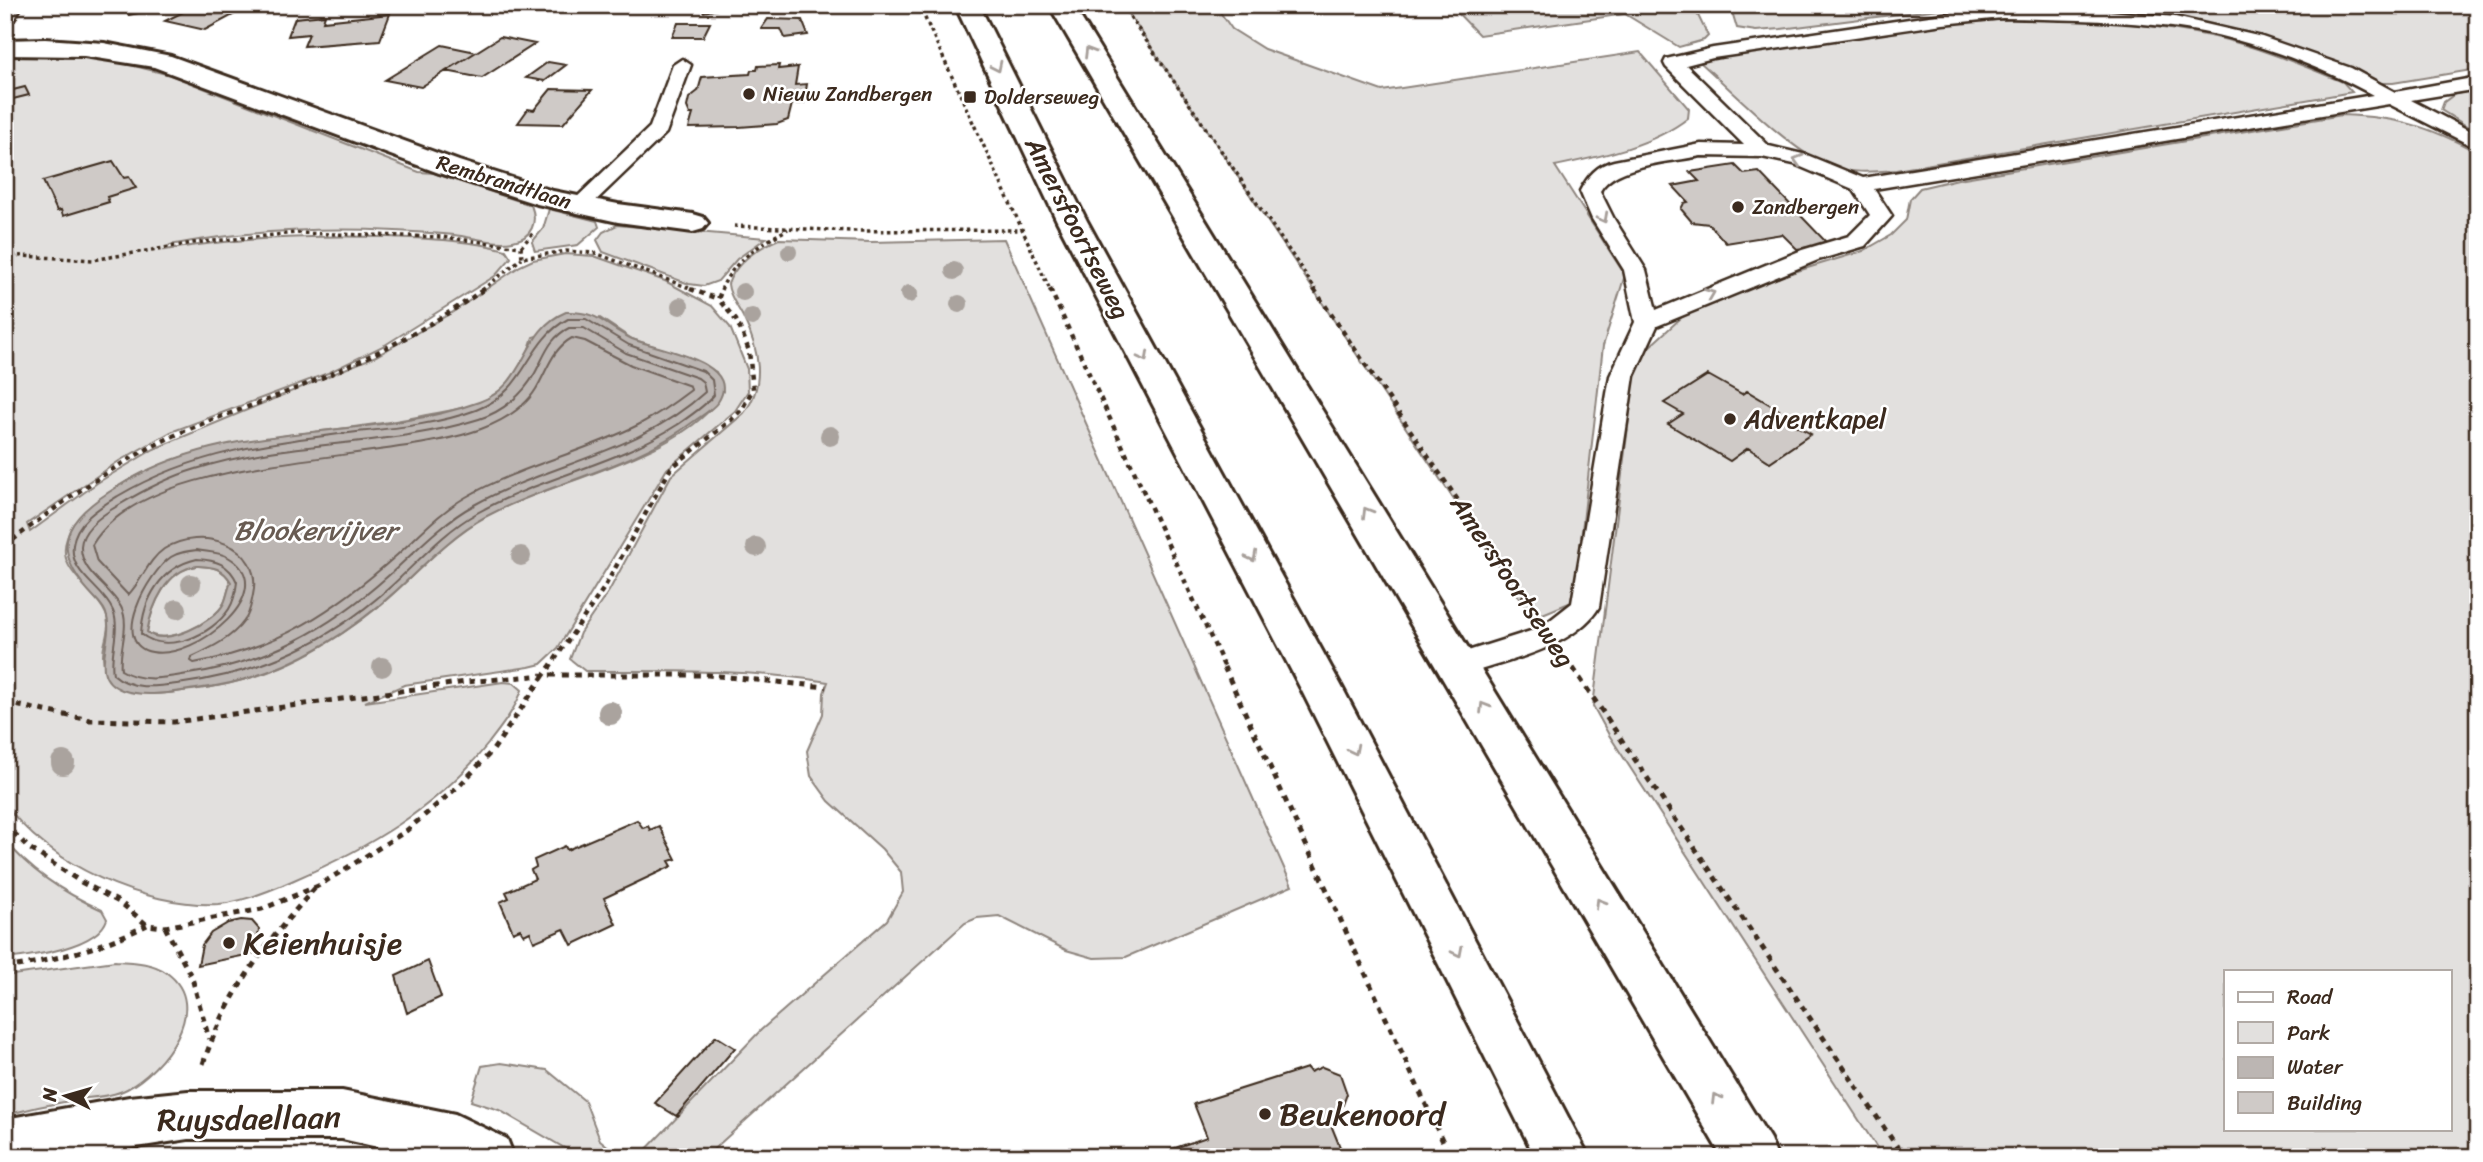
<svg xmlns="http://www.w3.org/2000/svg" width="2483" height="1162" viewBox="0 0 2483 1162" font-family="Sriracha,sans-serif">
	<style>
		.green { fill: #e2e0de; stroke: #8e857e; stroke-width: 2; fill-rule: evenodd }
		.water { fill: #bcb6b3; stroke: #887e77; stroke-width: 2; fill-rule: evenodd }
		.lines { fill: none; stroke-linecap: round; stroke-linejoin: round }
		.shore { stroke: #6f625a; stroke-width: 2 }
		.building { fill: #cfcac7; stroke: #3b2a1e; stroke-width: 2 }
		.lane-casing { stroke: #3b2a1e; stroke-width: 5 }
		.street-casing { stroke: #3b2a1e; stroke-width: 6 }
		.primary-casing { stroke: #3b2a1e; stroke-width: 6 }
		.path-far2 { stroke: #3b2a1e; stroke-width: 3.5; stroke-dasharray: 3.5 3.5; stroke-linecap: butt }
		.path-far1 { stroke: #3b2a1e; stroke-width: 4.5; stroke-dasharray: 5 5; stroke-linecap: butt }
		.path { stroke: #3b2a1e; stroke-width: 5; stroke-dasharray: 6 6; stroke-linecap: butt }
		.lane { fill: #fff; fill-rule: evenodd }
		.street { fill: #fff; fill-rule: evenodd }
		.primary { fill: #fff; fill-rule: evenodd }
		.tree { fill: #aaa39e }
		.oneway { stroke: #a79f9a }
		.poi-dot { fill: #3b2a1e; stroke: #fff; stroke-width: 2.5 }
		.labels { text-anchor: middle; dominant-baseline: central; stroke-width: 5; stroke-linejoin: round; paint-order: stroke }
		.far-poi-label { font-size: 21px; fill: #3b2a1e; stroke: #fff; text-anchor: start }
		.far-street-label { font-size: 21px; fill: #3b2a1e; stroke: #fff }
		.street-label { font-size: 26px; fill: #3b2a1e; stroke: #fff }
		.poi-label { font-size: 26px; fill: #3b2a1e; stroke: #fff; text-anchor: start }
		.water-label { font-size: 28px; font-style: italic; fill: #685b52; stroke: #fff }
		.near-poi-label { font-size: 32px; fill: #3b2a1e; stroke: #fff; text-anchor: start }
		.near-street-label { font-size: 32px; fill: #3b2a1e; stroke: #fff }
	</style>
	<rect width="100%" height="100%" fill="#fff"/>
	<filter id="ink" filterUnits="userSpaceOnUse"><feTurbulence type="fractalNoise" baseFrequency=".0143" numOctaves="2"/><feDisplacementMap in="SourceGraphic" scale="14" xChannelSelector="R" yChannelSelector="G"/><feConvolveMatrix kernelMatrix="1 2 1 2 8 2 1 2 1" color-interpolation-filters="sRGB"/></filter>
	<g filter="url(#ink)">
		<path class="green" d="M 1123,5 L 1215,5 L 1232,29 L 1264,49 L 1382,91 L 1640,52 L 1689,109 L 1688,118 C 1653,146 1598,157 1555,166 L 1625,275 L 1603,346 L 1574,601 L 1533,618 Z
			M 1450,5 L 1693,5 L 1708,36 L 1704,40 L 1679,47 L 1625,14 L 1479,35 Z
			M 1730,5 L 1971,5 L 1781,29 L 1756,31 L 1737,28 Z
			M 2084,5 L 2478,5 L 2478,69 L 2393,83 L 2379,83 L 2321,57 L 2239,31 L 2184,19 Z
			M 2043,17 C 2101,20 2158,25 2215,37 C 2259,47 2301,65 2343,82 L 2352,92 L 1896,170 C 1873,172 1847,174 1826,165 C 1788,148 1734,92 1701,63 L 1711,58 L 1938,24 Z
			M 48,53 L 107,59 L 170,75 L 419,172 L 434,173 L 531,205 C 538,222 532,238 513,241 C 495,245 472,237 454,235 C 435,233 415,232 395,231 C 319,227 245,231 170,245 L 165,250 C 240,237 313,235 389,237 C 428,239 468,240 506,250 L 511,258 L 495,276 L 385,345 L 328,373 L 171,432 L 119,461 L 27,524 L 30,532 L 97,483 L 154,449 L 376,356 L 453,312 L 520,266 L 533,260 L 565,254 L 594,256 L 665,281 L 712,306 L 730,327 L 747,369 L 748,391 L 735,411 L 667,469 L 558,648 L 541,664 L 529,667 L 404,685 L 365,702 L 503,682 L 514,683 L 522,690 C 515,710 500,728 488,744 C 437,808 368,848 294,880 C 272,890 243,902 219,904 C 146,908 45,864 5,803 L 5,55 ZM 600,318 L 632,339 L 688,357 L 716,372 L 723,391 C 692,456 541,483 479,520 C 441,543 412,579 378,607 C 320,653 267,681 192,690 C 178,691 160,696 145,693 C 132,691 118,682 106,676 C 105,669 103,662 103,655 C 103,642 112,627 106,614 C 95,588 55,571 67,538 C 74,516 96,501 114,489 C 208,428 321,439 426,415 C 447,411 473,408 492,396 C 514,383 526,360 533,337 Z
			M 2478,90 L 2478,133 L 2441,110 L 2444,102 L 2455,94 Z
			M 2342,115 C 2398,117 2429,126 2478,153 L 2478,1157 L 1883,1157 L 1609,735 L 1593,706 L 1636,363 L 1648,348 L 1682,317 L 1735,290 L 1863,251 L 1891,235 L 1906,220 L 1910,199 L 1920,188 L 1958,179 ZM 2226,971 L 2450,971 L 2450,1129 L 2226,1129 Z
			M 549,209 L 597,221 L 599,227 L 578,245 L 535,251 L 532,242 L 543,229 Z
			M 617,225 L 766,238 L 737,259 L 718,281 L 704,286 L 689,284 L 603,252 L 597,240 L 603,232 Z
			M 779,239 L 871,242 L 1004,239 L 1292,886 L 1126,957 L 1094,958 L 1066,950 L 999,916 L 977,918 L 965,923 L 705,1157 L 639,1157 L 761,1030 L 887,920 L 903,892 L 901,872 L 882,849 L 829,801 L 811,776 L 807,751 L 823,714 L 824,693 L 828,682 C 747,669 666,671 585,671 L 570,659 L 580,633 L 609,591 L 671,476 L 744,413 C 766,385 759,349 744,319 C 739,308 729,297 728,284 C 736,262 758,248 779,239 Z
			M 197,566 C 213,567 222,567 231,582 C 228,588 227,597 224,603 C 215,622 165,647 147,632 C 152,605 166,570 197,566 Z
			M 5,840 C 30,871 66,894 102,910 L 107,919 C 98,948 32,956 5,959 Z
			M 115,961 C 131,962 153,962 167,973 C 213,1007 162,1071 127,1089 C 112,1097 90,1097 74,1100 C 51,1104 28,1109 5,1115 L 5,976 Z
			M 501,1063 L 547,1070 L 585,1101 L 600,1140 L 621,1157 L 580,1157 L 499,1110 L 471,1101 L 482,1066 Z"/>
		<path class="water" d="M 566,312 C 600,311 604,326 632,339 C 653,348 745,361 718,402 C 712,410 701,416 693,422 C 631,469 553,481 485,517 C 452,535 424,565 397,590 C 339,643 274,680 196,689 C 173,692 145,698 122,690 C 87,677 114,641 107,617 C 106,609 99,602 94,597 C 40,541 73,512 129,480 C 236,418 365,443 479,402 C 529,384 520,331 566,312 ZM 197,566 C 213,567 222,567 231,582 C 228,588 227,597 224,603 C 215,622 164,648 147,632 C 152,605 166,570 197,566 Z"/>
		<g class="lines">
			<path class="shore" d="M 568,319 L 586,319 L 629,345 L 703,371 L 712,380 L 714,395 C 704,407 690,416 677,425 C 615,465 541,477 477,513 C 443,532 417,563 388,589 C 328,642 263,672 184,683 C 160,686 133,692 113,674 C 109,654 121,630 113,611 C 103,587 69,574 73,545 C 75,522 100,507 118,496 C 194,451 271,442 357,432 C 396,428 439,424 476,410 C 529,390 524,343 568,319 Z
				M 569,328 L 584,328 L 626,353 L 698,378 L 703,382 L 705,392 C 639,453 550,463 474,505 C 441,523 416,551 388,576 C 329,629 267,663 188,674 C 166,678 141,683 121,670 C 118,650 131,626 121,607 C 110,586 80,573 81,546 C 82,528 105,513 119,505 C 144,490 169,477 196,469 C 288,439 387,448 479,419 C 502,412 523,395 535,373 C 545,355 549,338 569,328 Z
				M 572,338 L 585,341 L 631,365 L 690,386 L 691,390 C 674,403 657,415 638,425 C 582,453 520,466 466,497 C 440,512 419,535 397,555 C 334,611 279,648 194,663 L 191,661 L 192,657 C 211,648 232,638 244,621 C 250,614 251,604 253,595 C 264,544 200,525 164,549 C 148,560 142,581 128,595 L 97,562 L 92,545 C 148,450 383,465 481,429 C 502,421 524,409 536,389 C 547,371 552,349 572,338 Z
				M 197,550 C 207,552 220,552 228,557 C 284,589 196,661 152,652 C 108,644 149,572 171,557 C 179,552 188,551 197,550 Z
				M 197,559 C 216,560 229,564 237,582 C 236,591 234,601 229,609 C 212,635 167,655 141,634 C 143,599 161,567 197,559 Z"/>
		</g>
		<path class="building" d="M 8,5 L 24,5 L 15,21 L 5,22 Z
			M 133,5 L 178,5 L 129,15 Z
			M 629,5 L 668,5 L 665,9 L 626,9 Z
			M 699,5 L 732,5 L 733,6 L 704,12 Z
			M 195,6 L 235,14 L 205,30 L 165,21 Z
			M 390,14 L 380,40 L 304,46 L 309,34 L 288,36 L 295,18 L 325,15 L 323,21 Z
			M 768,19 L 802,20 L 808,35 L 785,38 L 781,29 L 761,29 Z
			M 678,23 L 710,23 L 703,37 L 672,37 Z
			M 500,37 L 535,44 L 482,78 L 446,71 Z
			M 442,45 L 476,52 L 421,87 L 385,80 Z
			M 548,62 L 566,65 L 545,81 L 526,78 Z
			M 779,65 L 778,69 L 798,67 L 795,85 L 807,84 L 804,103 L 792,104 L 788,120 L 777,124 L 739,127 L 689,128 L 693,114 L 690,114 L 687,107 L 689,98 L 698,91 L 702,77 L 750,74 L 751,70 L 757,70 L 758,66 Z
			M 25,87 L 29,95 L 5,101 L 5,92 Z
			M 551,89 L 592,90 L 563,124 L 518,123 L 528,109 L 534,110 Z
			M 113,161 L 124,178 L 129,177 L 136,188 L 107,197 L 109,202 L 63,216 L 61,210 L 57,211 L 43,181 Z
			M 1735,165 L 1744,174 L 1759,172 L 1828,244 L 1797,249 L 1782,234 L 1726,243 L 1709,224 L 1692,222 L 1681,209 L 1684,203 L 1688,202 L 1673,186 L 1699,181 L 1690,172 Z
			M 1708,375 L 1742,394 L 1747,391 L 1779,410 L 1775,414 L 1811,434 L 1770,462 L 1748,448 L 1730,461 L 1668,424 L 1683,414 L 1664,403 Z
			M 637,820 L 643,828 L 648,826 L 650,830 L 659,826 L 676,859 L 669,861 L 672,866 L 604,898 L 616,924 L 572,945 L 564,929 L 534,942 L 530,932 L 524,935 L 520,929 L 513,932 L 500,902 L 509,898 L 506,892 L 535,879 L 531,870 L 536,867 L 534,860 L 565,846 L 567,850 Z
			M 241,920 L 252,921 L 259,929 L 256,953 L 198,965 L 202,945 L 211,933 L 228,923 Z
			M 428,961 L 441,997 L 407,1013 L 396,976 Z
			M 716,1036 L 735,1048 L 677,1115 L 679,1116 L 678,1117 L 655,1103 Z
			M 1322,1067 L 1340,1074 L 1347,1094 L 1342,1107 L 1327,1115 L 1344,1157 L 1149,1157 L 1207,1137 L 1194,1104 L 1307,1068 L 1310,1072 Z"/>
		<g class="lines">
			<defs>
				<path id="lane" d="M 2002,8 L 2087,9 L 2175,17 L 2262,37 L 2351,68 L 2395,92 L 2478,77 L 2478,89 L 2411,100 L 2478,135 L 2478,149 L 2389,104 L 1874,189 L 1892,216 L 1865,246 L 1818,260 L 1657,326 L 1634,376 L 1599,607 C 1576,647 1502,663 1459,676 L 1449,673 L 1444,665 L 1449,657 L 1540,628 L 1572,603 L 1610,376 L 1635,322 L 1624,270 L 1592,219 L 1580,191 C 1588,176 1597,165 1614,161 L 1701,144 L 1744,145 L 1666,67 L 1664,63 L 1666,59 L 1713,48 L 1943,14 ZM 2002,18 C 2059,19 2116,20 2172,27 C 2239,35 2315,64 2373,95 L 1863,178 L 1807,155 L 1769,146 L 1686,65 L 1713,58 L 1943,24 ZM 1701,156 L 1762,157 L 1794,164 L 1853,189 L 1870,215 L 1849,236 L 1802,250 L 1656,310 L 1646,270 L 1614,219 L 1600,191 C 1615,164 1672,162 1701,156 Z
					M 682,59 L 691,65 L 666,133 L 587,209 L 573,209 L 569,205 L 573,201 L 650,127 L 673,65 Z"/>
				<path id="street" d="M 45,39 L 104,43 L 171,56 L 459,161 L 553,191 L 618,204 L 693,214 L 703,217 L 708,223 L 703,229 L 693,232 L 618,222 L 537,204 L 439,173 L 154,67 L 84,56 L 5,55 L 5,40 Z
					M 188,1091 L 342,1091 L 455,1114 L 507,1139 L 514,1157 L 422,1157 L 342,1139 L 188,1139 L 73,1157 L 5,1157 L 5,1119 L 129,1097 Z"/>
				<path id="primary" d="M 955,5 L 979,5 L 1087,221 L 1343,689 L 1589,1157 L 1535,1157 L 1301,689 L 1057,221 Z
					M 1049,5 L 1073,5 L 1770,1139 L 1777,1157 L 1722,1157 Z"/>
			</defs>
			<use href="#lane" class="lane-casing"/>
			<use href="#street" class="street-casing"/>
			<use href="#primary" class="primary-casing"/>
			<path class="path-far2" d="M 919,5 L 1050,290
				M 1122,5 L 1316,290
				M 734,226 L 852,231 L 1020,230
				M 521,247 L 534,232
				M 5,255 L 93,260 L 193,243 L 296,233 L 442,237 L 521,247 L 522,258 L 566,251 L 595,253 L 695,290
				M 5,263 L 18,257
				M 482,290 L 522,258
				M 721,290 C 733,260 761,244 788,229"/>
			<path class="path-far1" d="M 690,289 L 718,299
				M 1050,289 L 1225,668
				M 1314,289 L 1528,603
				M 5,546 C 57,506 109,467 169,438 C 207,420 248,408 287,392 C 356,365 424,332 484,289
				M 549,668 L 604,588 L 671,468 L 730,421 L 742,409 L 753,389 L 749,351 L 743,335 L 736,320 L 718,299 L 722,289"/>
			<path class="path" d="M 1224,667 L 1450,1157
				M 1573,668 L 1904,1157
				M 5,703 L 90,720 L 174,722 L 466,682 L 544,675 L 550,667
				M 5,824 L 29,848 L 81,882 L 121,903 L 147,925 L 165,927 L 262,909 L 318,886 L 406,831 L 460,785 L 493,750 L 544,675 L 708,675 L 826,687
				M 165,927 L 192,978 L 209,1039
				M 5,968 C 55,960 102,948 147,925
				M 203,1064 C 226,995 268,940 316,887"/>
			<use href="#lane" class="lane"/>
			<use href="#street" class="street"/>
			<use href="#primary" class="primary"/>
		</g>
		<g class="tree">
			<circle cx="789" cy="252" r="8"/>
			<circle cx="954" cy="271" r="9"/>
			<circle cx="743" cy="292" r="9"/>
			<circle cx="909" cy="294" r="9"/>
			<circle cx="959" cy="304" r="9"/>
			<circle cx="680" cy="306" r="9"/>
			<circle cx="752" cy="317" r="9"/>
			<circle cx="830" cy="436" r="10"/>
			<circle cx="756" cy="547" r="10"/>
			<circle cx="521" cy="556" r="10"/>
			<circle cx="191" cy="584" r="10"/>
			<circle cx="177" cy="609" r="10"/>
			<circle cx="382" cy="667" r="10"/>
			<circle cx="610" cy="713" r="12"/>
			<circle cx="63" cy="763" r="12"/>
		</g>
		<defs><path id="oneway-chevron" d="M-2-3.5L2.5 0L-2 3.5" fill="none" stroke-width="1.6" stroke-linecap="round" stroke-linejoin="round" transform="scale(1.75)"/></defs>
		<g class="oneway">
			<use href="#oneway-chevron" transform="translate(1089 52) rotate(-121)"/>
			<use href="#oneway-chevron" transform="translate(997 67) rotate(64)"/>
			<use href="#oneway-chevron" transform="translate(1798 160) rotate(-163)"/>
			<use href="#oneway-chevron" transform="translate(1603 218) rotate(62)"/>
			<use href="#oneway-chevron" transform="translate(1710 294) rotate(-22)"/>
			<use href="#oneway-chevron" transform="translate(1144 357) rotate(62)"/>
			<use href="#oneway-chevron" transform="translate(1367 512) rotate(-121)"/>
			<use href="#oneway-chevron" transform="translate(1252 557) rotate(62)"/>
			<use href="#oneway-chevron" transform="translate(1484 707) rotate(-121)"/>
			<use href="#oneway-chevron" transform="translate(1354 750) rotate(63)"/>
			<use href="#oneway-chevron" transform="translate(1600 903) rotate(-121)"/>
			<use href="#oneway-chevron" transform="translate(1458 952) rotate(63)"/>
			<use href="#oneway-chevron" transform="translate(1716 1098) rotate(-121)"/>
		</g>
	</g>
	<g class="poi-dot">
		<circle cx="749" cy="94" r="7"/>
		<rect x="963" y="90" width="14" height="14" rx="3.5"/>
		<circle cx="1738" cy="207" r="7"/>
		<circle cx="1730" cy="419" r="7"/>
		<circle cx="229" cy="943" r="7"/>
		<circle cx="1265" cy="1114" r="7"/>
	</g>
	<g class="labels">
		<g class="far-poi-label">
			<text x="763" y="94">Nieuw Zandbergen</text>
			<text x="984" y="97">Dolderseweg</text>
			<text x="1752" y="207">Zandbergen</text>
		</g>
		<g class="far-street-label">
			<text transform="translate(504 182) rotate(17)">Rembrandtlaan</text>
		</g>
		<g class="street-label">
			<text transform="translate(1078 228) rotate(63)">Amersfoortseweg</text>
			<text transform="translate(1513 581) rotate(56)">Amersfoortseweg</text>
		</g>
		<g class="poi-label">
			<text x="1744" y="419">Adventkapel</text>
		</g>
		<g class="water-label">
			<text x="315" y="530">Blookervijver</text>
		</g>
		<g class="near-poi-label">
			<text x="243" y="943">Keienhuisje</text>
			<text x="1279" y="1114">Beukenoord</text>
		</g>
		<g class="near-street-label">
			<text transform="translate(249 1119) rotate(-1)">Ruysdaellaan</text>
		</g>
	</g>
	<rect width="2483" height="1162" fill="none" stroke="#fff" stroke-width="28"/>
	<rect x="14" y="14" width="2455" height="1134" fill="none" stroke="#3b2a1e" stroke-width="2.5" filter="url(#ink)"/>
	<rect x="2224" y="970" width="228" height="161" fill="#ffffff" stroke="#b1aaa5" stroke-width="2"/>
	<rect x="2238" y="992" width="35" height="10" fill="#ffffff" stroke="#b1aaa5" stroke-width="2"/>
	<text x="2287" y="1004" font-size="21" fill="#3b2a1e">Road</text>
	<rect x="2238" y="1022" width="35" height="21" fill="#e2e0de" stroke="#b1aaa5" stroke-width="2"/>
	<text x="2287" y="1040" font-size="21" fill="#3b2a1e">Park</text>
	<rect x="2238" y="1057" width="35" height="21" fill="#bcb6b3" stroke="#b1aaa5" stroke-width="2"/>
	<text x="2287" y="1074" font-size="21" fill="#3b2a1e">Water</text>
	<rect x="2238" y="1092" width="35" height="21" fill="#cfcac7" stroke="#b1aaa5" stroke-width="2"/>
	<text x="2287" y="1110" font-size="21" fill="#3b2a1e">Building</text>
	<g transform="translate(66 1096) rotate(275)" stroke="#ffffff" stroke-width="5" paint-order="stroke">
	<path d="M0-5L12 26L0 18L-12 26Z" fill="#3b2a1e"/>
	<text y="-10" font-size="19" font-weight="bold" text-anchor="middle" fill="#3b2a1e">N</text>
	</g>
</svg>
